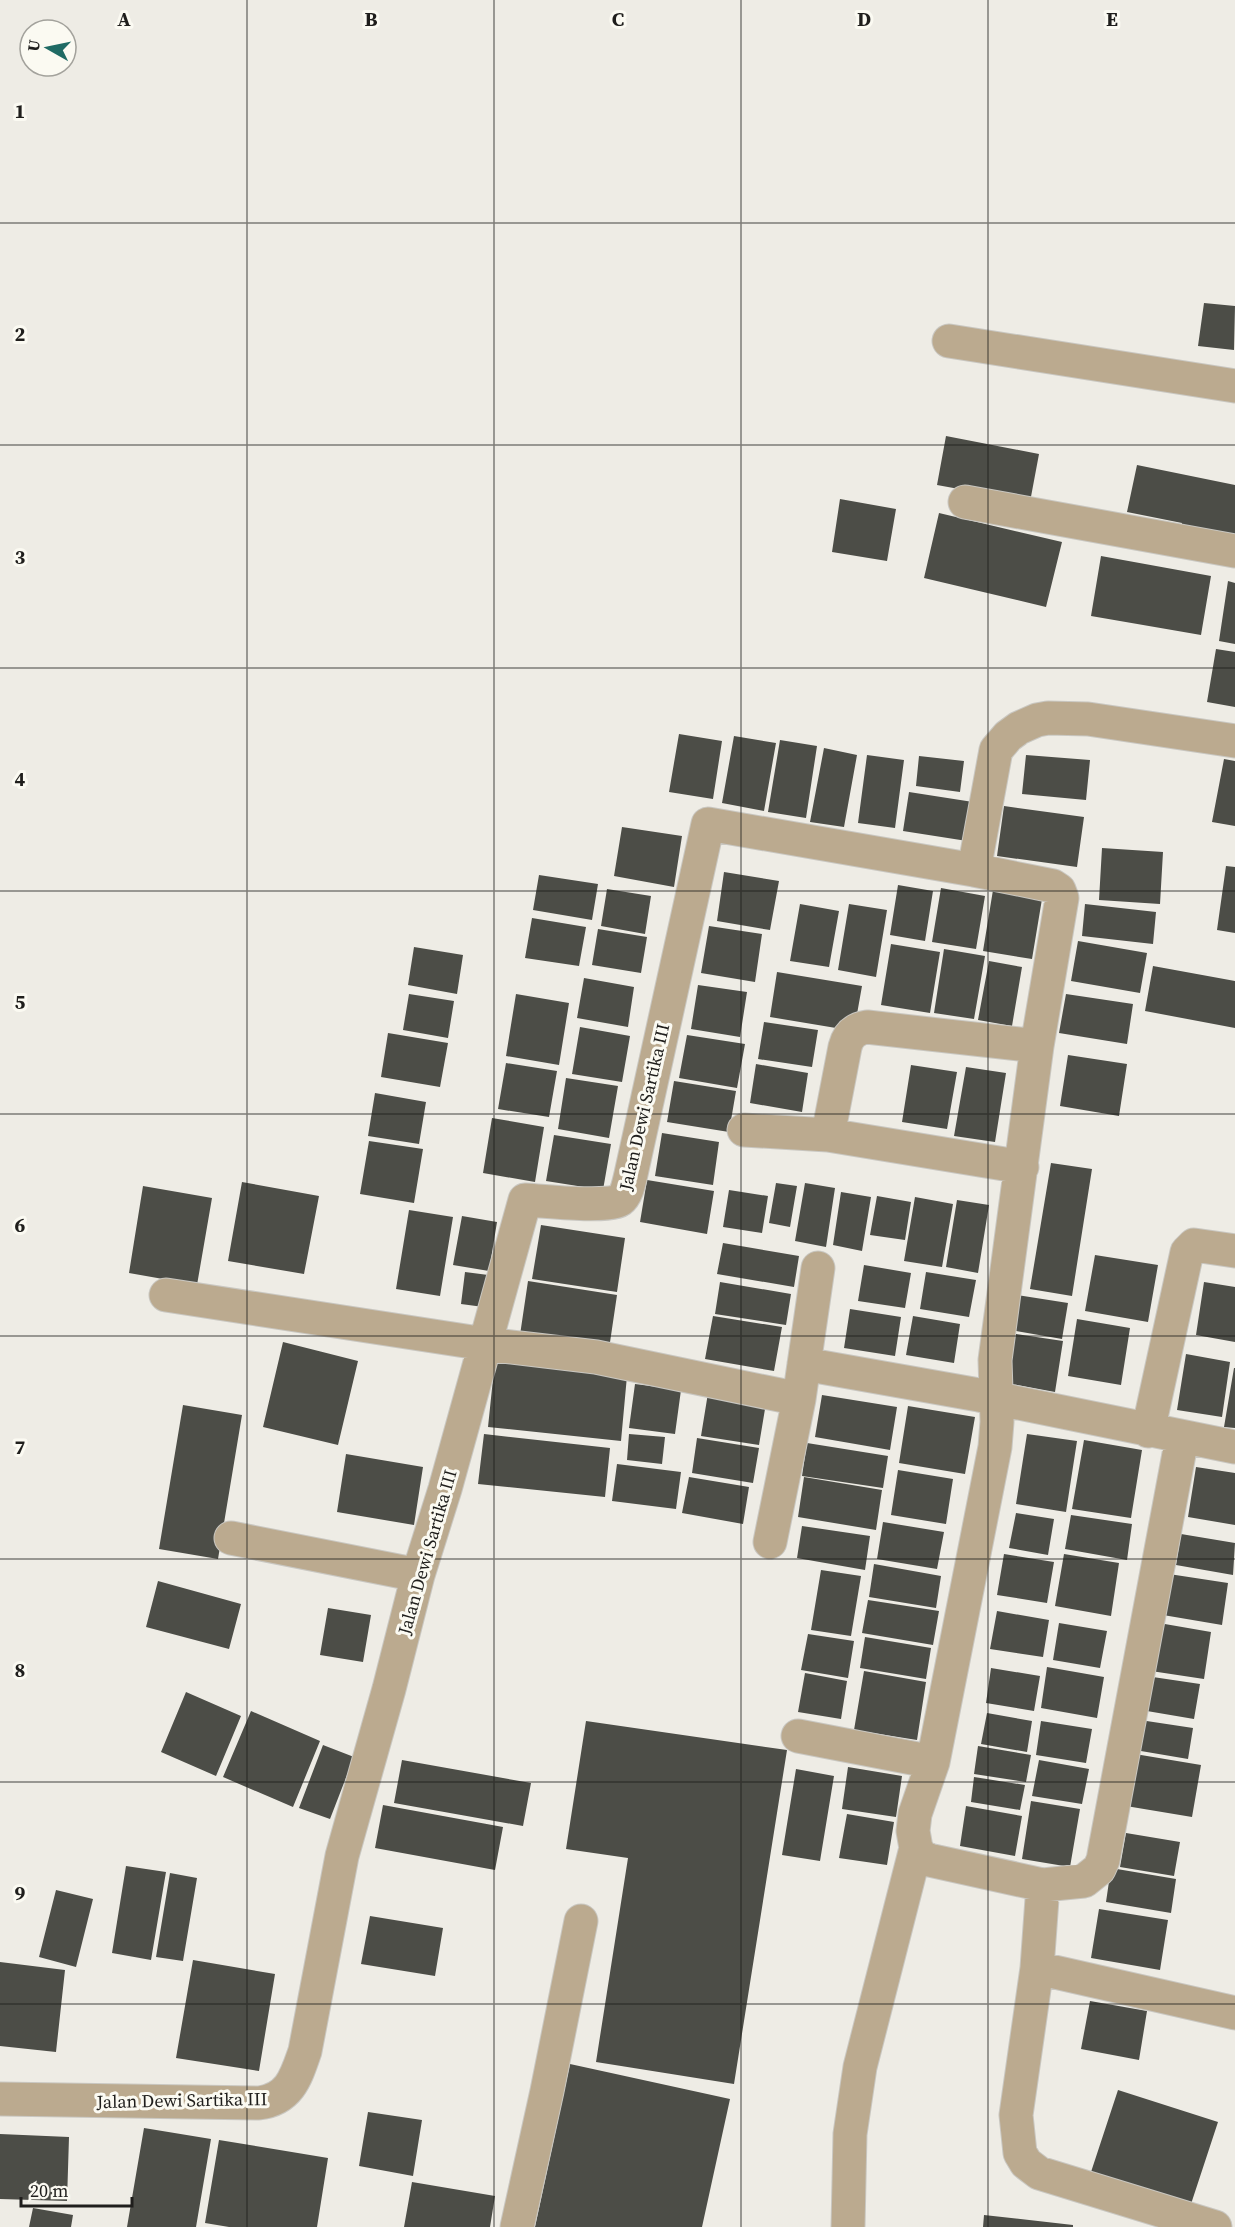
<svg xmlns="http://www.w3.org/2000/svg" width="1235" height="2227" viewBox="0 0 1235 2227" font-family="'Source Serif 4',serif">
	<style>
		.building { fill: #4c4d47 }
		.lines { fill: none; stroke-linecap: round; stroke-linejoin: round }
		.minor-casing { stroke: #c9c7c1; stroke-width: 35 }
		.minor { stroke: #bbaa8f; stroke-width: 33 }
		.grid { fill: none; stroke: #1f1e1c; stroke-width: 1.5; stroke-opacity: 0.55 }
		.labels { text-anchor: middle; dominant-baseline: central; stroke-width: 6; stroke-linejoin: round; paint-order: stroke }
		.street-label { font-size: 18px; fill: #1f1e1c; stroke: #fbfaf2 }
		.grid-label { font-size: 20px; text-anchor: middle; font-weight: bold; fill: #1f1e1c; stroke: #fbfaf2; stroke-width: 6; stroke-linejoin: round; paint-order: stroke }
	</style>
	<rect width="100%" height="100%" fill="#eeece5"/>
	<path class="building" d="M 1204,303 L 1235,306 L 1234,350 L 1198,346 Z
		M 946,436 L 1039,454 L 1030,502 L 937,485 Z
		M 1137,465 L 1235,485 L 1235,543 L 1180,532 L 1182,523 L 1127,512 Z
		M 840,499 L 896,509 L 887,561 L 832,552 Z
		M 939,513 L 1062,542 L 1046,607 L 924,578 Z
		M 1101,556 L 1211,576 L 1201,635 L 1091,616 Z
		M 1228,581 L 1235,583 L 1235,644 L 1219,641 Z
		M 1216,649 L 1235,652 L 1235,707 L 1207,702 Z
		M 679,734 L 722,741 L 713,799 L 669,792 Z
		M 734,736 L 776,743 L 764,811 L 722,803 Z
		M 780,740 L 817,746 L 806,818 L 768,812 Z
		M 824,748 L 857,755 L 844,827 L 810,822 Z
		M 867,755 L 904,760 L 895,828 L 858,823 Z
		M 1026,755 L 1090,760 L 1086,800 L 1022,794 Z
		M 919,756 L 964,761 L 960,792 L 916,786 Z
		M 1224,759 L 1235,761 L 1235,826 L 1212,822 Z
		M 909,792 L 973,802 L 967,841 L 903,831 Z
		M 1004,806 L 1084,817 L 1077,867 L 997,856 Z
		M 622,827 L 682,836 L 674,887 L 614,876 Z
		M 1102,848 L 1163,852 L 1160,904 L 1099,900 Z
		M 1226,866 L 1235,867 L 1235,933 L 1217,930 Z
		M 724,872 L 779,881 L 770,930 L 717,921 Z
		M 539,875 L 598,884 L 592,920 L 533,910 Z
		M 898,885 L 933,891 L 925,941 L 890,935 Z
		M 941,888 L 985,896 L 976,949 L 932,942 Z
		M 607,889 L 651,896 L 645,934 L 601,926 Z
		M 993,890 L 1042,899 L 1032,959 L 983,951 Z
		M 800,904 L 839,911 L 829,967 L 790,961 Z
		M 849,904 L 887,910 L 876,977 L 838,970 Z
		M 1085,904 L 1156,912 L 1153,944 L 1082,936 Z
		M 532,918 L 586,927 L 579,966 L 525,958 Z
		M 709,926 L 762,934 L 755,982 L 701,973 Z
		M 598,929 L 647,937 L 641,973 L 592,965 Z
		M 1078,941 L 1147,953 L 1140,993 L 1071,981 Z
		M 891,944 L 940,952 L 930,1013 L 881,1005 Z
		M 414,947 L 463,955 L 457,994 L 408,985 Z
		M 944,949 L 985,956 L 974,1019 L 934,1013 Z
		M 989,961 L 1022,967 L 1012,1026 L 978,1020 Z
		M 1153,966 L 1235,981 L 1235,1028 L 1145,1011 Z
		M 777,972 L 862,986 L 854,1031 L 770,1017 Z
		M 584,978 L 634,987 L 628,1027 L 577,1018 Z
		M 698,985 L 747,992 L 740,1037 L 691,1029 Z
		M 409,994 L 454,1001 L 448,1038 L 403,1030 Z
		M 516,994 L 569,1003 L 559,1065 L 506,1056 Z
		M 1066,994 L 1133,1004 L 1127,1044 L 1059,1033 Z
		M 764,1022 L 818,1030 L 812,1067 L 758,1059 Z
		M 580,1027 L 630,1036 L 622,1082 L 572,1074 Z
		M 388,1033 L 448,1043 L 440,1087 L 381,1077 Z
		M 687,1035 L 745,1044 L 737,1088 L 679,1078 Z
		M 1068,1055 L 1127,1064 L 1119,1116 L 1060,1106 Z
		M 506,1063 L 557,1071 L 549,1117 L 498,1109 Z
		M 756,1064 L 808,1073 L 802,1112 L 750,1103 Z
		M 911,1065 L 957,1072 L 947,1129 L 902,1122 Z
		M 966,1067 L 1006,1073 L 995,1142 L 954,1136 Z
		M 566,1078 L 618,1086 L 609,1138 L 558,1129 Z
		M 674,1081 L 736,1091 L 729,1132 L 667,1122 Z
		M 375,1093 L 426,1102 L 419,1144 L 368,1136 Z
		M 492,1118 L 544,1127 L 535,1182 L 483,1173 Z
		M 662,1133 L 719,1142 L 713,1185 L 655,1176 Z
		M 554,1135 L 611,1144 L 603,1190 L 546,1181 Z
		M 369,1141 L 423,1149 L 414,1203 L 360,1194 Z
		M 1051,1163 L 1092,1169 L 1072,1296 L 1030,1289 Z
		M 647,1180 L 714,1191 L 707,1234 L 640,1222 Z
		M 242,1182 L 319,1196 L 304,1274 L 228,1261 Z
		M 776,1183 L 797,1186 L 790,1227 L 769,1223 Z
		M 805,1183 L 835,1188 L 826,1247 L 795,1241 Z
		M 143,1186 L 212,1198 L 197,1285 L 129,1273 Z
		M 729,1190 L 768,1196 L 762,1233 L 723,1227 Z
		M 841,1192 L 871,1197 L 862,1251 L 833,1245 Z
		M 877,1196 L 911,1202 L 905,1240 L 870,1235 Z
		M 915,1197 L 953,1204 L 942,1267 L 904,1261 Z
		M 957,1200 L 989,1205 L 978,1273 L 946,1267 Z
		M 409,1210 L 453,1217 L 440,1296 L 396,1289 Z
		M 462,1216 L 497,1222 L 489,1271 L 453,1265 Z
		M 541,1225 L 625,1238 L 617,1292 L 532,1279 Z
		M 723,1243 L 799,1256 L 794,1287 L 717,1274 Z
		M 1095,1255 L 1158,1265 L 1148,1322 L 1085,1311 Z
		M 864,1265 L 911,1273 L 905,1308 L 858,1301 Z
		M 465,1272 L 496,1276 L 491,1308 L 461,1304 Z
		M 926,1272 L 976,1280 L 969,1317 L 920,1309 Z
		M 528,1281 L 617,1295 L 609,1349 L 520,1335 Z
		M 720,1282 L 791,1294 L 786,1325 L 715,1314 Z
		M 1204,1282 L 1235,1287 L 1235,1342 L 1196,1335 Z
		M 1017,1295 L 1068,1303 L 1062,1339 L 1011,1330 Z
		M 850,1309 L 901,1317 L 895,1356 L 844,1348 Z
		M 713,1316 L 782,1327 L 774,1371 L 705,1359 Z
		M 913,1316 L 960,1324 L 954,1363 L 906,1355 Z
		M 1077,1319 L 1130,1328 L 1121,1385 L 1068,1376 Z
		M 1010,1333 L 1063,1341 L 1055,1392 L 1001,1382 Z
		M 283,1342 L 358,1361 L 338,1445 L 263,1427 Z
		M 496,1350 L 628,1365 L 621,1441 L 488,1427 Z
		M 1186,1354 L 1230,1362 L 1222,1417 L 1177,1410 Z
		M 1234,1368 L 1235,1368 L 1235,1428 L 1224,1427 Z
		M 635,1384 L 681,1390 L 675,1434 L 629,1428 Z
		M 708,1393 L 766,1403 L 759,1445 L 701,1436 Z
		M 822,1395 L 897,1407 L 890,1450 L 815,1437 Z
		M 183,1405 L 242,1415 L 218,1559 L 159,1549 Z
		M 908,1406 L 975,1417 L 965,1474 L 899,1463 Z
		M 484,1434 L 610,1448 L 605,1497 L 478,1484 Z
		M 629,1434 L 665,1437 L 662,1464 L 627,1460 Z
		M 1027,1434 L 1077,1441 L 1066,1512 L 1016,1504 Z
		M 697,1438 L 759,1448 L 753,1483 L 692,1473 Z
		M 1084,1440 L 1142,1450 L 1131,1518 L 1072,1509 Z
		M 807,1443 L 888,1456 L 883,1488 L 802,1476 Z
		M 346,1454 L 423,1467 L 414,1525 L 337,1512 Z
		M 617,1464 L 681,1472 L 676,1509 L 612,1501 Z
		M 1196,1467 L 1235,1473 L 1235,1525 L 1188,1517 Z
		M 898,1470 L 953,1479 L 946,1524 L 891,1515 Z
		M 689,1477 L 749,1487 L 743,1524 L 682,1513 Z
		M 804,1477 L 882,1490 L 876,1530 L 798,1517 Z
		M 1016,1513 L 1054,1519 L 1048,1555 L 1009,1548 Z
		M 1071,1515 L 1132,1524 L 1127,1560 L 1065,1549 Z
		M 883,1522 L 944,1532 L 937,1569 L 877,1559 Z
		M 802,1526 L 870,1536 L 865,1570 L 797,1558 Z
		M 1181,1534 L 1235,1543 L 1233,1575 L 1176,1565 Z
		M 1004,1554 L 1054,1562 L 1047,1603 L 997,1595 Z
		M 1064,1554 L 1119,1563 L 1111,1616 L 1055,1606 Z
		M 874,1564 L 941,1576 L 936,1608 L 869,1597 Z
		M 821,1570 L 861,1576 L 851,1636 L 811,1630 Z
		M 1169,1574 L 1228,1583 L 1222,1625 L 1163,1615 Z
		M 158,1581 L 241,1604 L 229,1649 L 146,1627 Z
		M 868,1600 L 939,1611 L 933,1645 L 862,1633 Z
		M 328,1608 L 371,1615 L 363,1662 L 320,1655 Z
		M 997,1611 L 1049,1620 L 1043,1657 L 990,1649 Z
		M 1059,1623 L 1107,1631 L 1100,1668 L 1053,1660 Z
		M 1159,1623 L 1211,1632 L 1204,1679 L 1151,1671 Z
		M 808,1634 L 854,1641 L 848,1678 L 801,1670 Z
		M 865,1637 L 931,1648 L 926,1679 L 860,1668 Z
		M 1047,1667 L 1104,1677 L 1097,1718 L 1041,1708 Z
		M 991,1668 L 1040,1676 L 1034,1711 L 986,1703 Z
		M 864,1671 L 926,1682 L 917,1740 L 854,1730 Z
		M 805,1673 L 847,1681 L 841,1719 L 798,1712 Z
		M 1146,1676 L 1200,1684 L 1194,1719 L 1141,1710 Z
		M 186,1692 L 241,1716 L 216,1776 L 161,1752 Z
		M 251,1711 L 320,1741 L 293,1807 L 223,1777 Z
		M 987,1713 L 1032,1721 L 1027,1752 L 981,1744 Z
		M 1140,1720 L 1193,1728 L 1188,1759 L 1135,1750 Z
		M 586,1721 L 787,1750 L 734,2084 L 596,2062 L 628,1858 L 566,1849 Z
		M 1041,1721 L 1092,1729 L 1086,1763 L 1036,1755 Z
		M 323,1745 L 354,1757 L 330,1819 L 299,1808 Z
		M 978,1746 L 1031,1755 L 1026,1782 L 974,1774 Z
		M 1135,1754 L 1201,1765 L 1192,1817 L 1126,1806 Z
		M 402,1760 L 531,1783 L 523,1826 L 394,1803 Z
		M 1039,1760 L 1089,1769 L 1082,1804 L 1032,1796 Z
		M 848,1767 L 902,1776 L 896,1817 L 842,1809 Z
		M 796,1769 L 834,1776 L 820,1861 L 782,1855 Z
		M 974,1777 L 1025,1785 L 1020,1810 L 971,1802 Z
		M 1031,1801 L 1080,1809 L 1070,1867 L 1022,1859 Z
		M 383,1805 L 503,1827 L 495,1870 L 375,1848 Z
		M 966,1806 L 1022,1816 L 1015,1856 L 960,1846 Z
		M 847,1814 L 894,1822 L 887,1865 L 839,1858 Z
		M 1126,1833 L 1180,1842 L 1174,1876 L 1120,1867 Z
		M 126,1866 L 166,1872 L 151,1960 L 112,1953 Z
		M 1111,1868 L 1176,1879 L 1171,1913 L 1106,1902 Z
		M 170,1873 L 197,1878 L 183,1961 L 156,1957 Z
		M 56,1890 L 93,1899 L 76,1967 L 39,1957 Z
		M 1099,1909 L 1168,1920 L 1160,1970 L 1091,1958 Z
		M 370,1916 L 443,1928 L 435,1976 L 361,1964 Z
		M 193,1960 L 275,1974 L 259,2071 L 176,2058 Z
		M 0,1962 L 65,1970 L 56,2052 L 0,2046 Z
		M 1090,2001 L 1147,2011 L 1139,2060 L 1081,2049 Z
		M 570,2064 L 730,2099 L 702,2227 L 535,2227 Z
		M 1118,2090 L 1218,2122 L 1191,2204 L 1091,2172 Z
		M 368,2112 L 422,2120 L 413,2176 L 359,2166 Z
		M 144,2128 L 211,2139 L 196,2227 L 127,2227 Z
		M 0,2134 L 69,2137 L 67,2201 L 0,2199 Z
		M 219,2140 L 328,2158 L 317,2227 L 229,2227 L 205,2223 Z
		M 412,2182 L 495,2196 L 490,2227 L 404,2227 Z
		M 33,2208 L 73,2215 L 71,2227 L 29,2227 Z
		M 984,2215 L 1073,2225 L 1073,2227 L 983,2227 Z"/>
	<g class="lines">
		<defs>
			<path id="minor" d="M 949,341 L 1235,386
				M 965,502 L 1235,551
				M 974,870 L 996,750 L 1008,736 L 1019,728 L 1037,720 L 1048,718 L 1088,719 L 1235,741
				M 744,1130 L 828,1135 L 1022,1167
				M 828,1135 L 845,1047 C 848,1035 855,1029 867,1027 L 1037,1046
				M 166,1295 L 485,1344 L 596,1357 L 799,1399
				M 804,1364 L 979,1395 L 1235,1447
				M 1148,1431 L 1187,1252 L 1194,1245 L 1235,1251
				M 231,1538 L 418,1575
				M 770,1542 L 799,1399 L 818,1268
				M 798,1736 L 933,1762
				M 1043,1885 L 1037,1968 L 1016,2115 L 1020,2153 L 1026,2163 L 1039,2173 L 1215,2227
				M 1037,1968 L 1235,2013
				M 0,2099 L 259,2103 C 290,2099 296,2077 305,2051 L 342,1856 L 389,1689 L 418,1575 L 445,1489 L 525,1200 C 542,1201 609,1208 620,1200 C 627,1195 629,1182 631,1174 L 708,824 L 974,870 L 1053,886 L 1059,890 L 1062,898 L 1037,1046 L 995,1360 L 997,1422 L 995,1447 L 933,1762 L 915,1814 L 913,1831 L 916,1848 L 921,1856 L 929,1860 L 1043,1885 L 1084,1881 L 1099,1869 L 1103,1860 L 1182,1438
				M 517,2227 L 547,2091 L 581,1921
				M 848,2227 L 850,2134 L 860,2067 L 916,1848"/>
		</defs>
		<use href="#minor" class="minor-casing"/>
		<use href="#minor" class="minor"/>
	</g>
	<path class="grid" d="M 247,0 L 247,2227M 494,0 L 494,2227M 741,0 L 741,2227M 988,0 L 988,2227M 0,223 L 1235,223M 0,445 L 1235,445M 0,668 L 1235,668M 0,891 L 1235,891M 0,1114 L 1235,1114M 0,1336 L 1235,1336M 0,1559 L 1235,1559M 0,1782 L 1235,1782M 0,2004 L 1235,2004"/>
	<g class="labels">
		<g class="street-label">
			<text transform="translate(644 1107) rotate(-77)">Jalan Dewi Sartika III</text>
			<text transform="translate(427 1552) rotate(-74)">Jalan Dewi Sartika III</text>
			<text transform="translate(182 2100) rotate(-1)">Jalan Dewi Sartika III</text>
		</g>
	</g>
	<g class="grid-label">
		<text x="124" y="26">A</text>
		<text x="371" y="26">B</text>
		<text x="618" y="26">C</text>
		<text x="864" y="26">D</text>
		<text x="1112" y="26">E</text>
		<text x="20" y="118">1</text>
		<text x="20" y="341">2</text>
		<text x="20" y="564">3</text>
		<text x="20" y="786">4</text>
		<text x="20" y="1009">5</text>
		<text x="20" y="1232">6</text>
		<text x="20" y="1454">7</text>
		<text x="20" y="1677">8</text>
		<text x="20" y="1900">9</text>
	</g>
	<g transform="translate(48 48) rotate(279)"><circle r="28" fill="#fbfaf2" stroke="#a3a29c" stroke-width="1.5"/>
	<path d="M0-4.5L10 22L0 15L-10 22Z" fill="#1f6a64"/>
	<text y="-9" font-size="16" font-weight="bold" text-anchor="middle" fill="#1f1e1c">U</text>
	</g>
	<path d="M21 2197v9h111v-9" fill="none" stroke="#1f1e1c" stroke-width="3"/>
	<text x="30" y="2197" font-size="18" fill="#1f1e1c" stroke="#fbfaf2" stroke-width="4.5" paint-order="stroke">20 m</text>
</svg>
